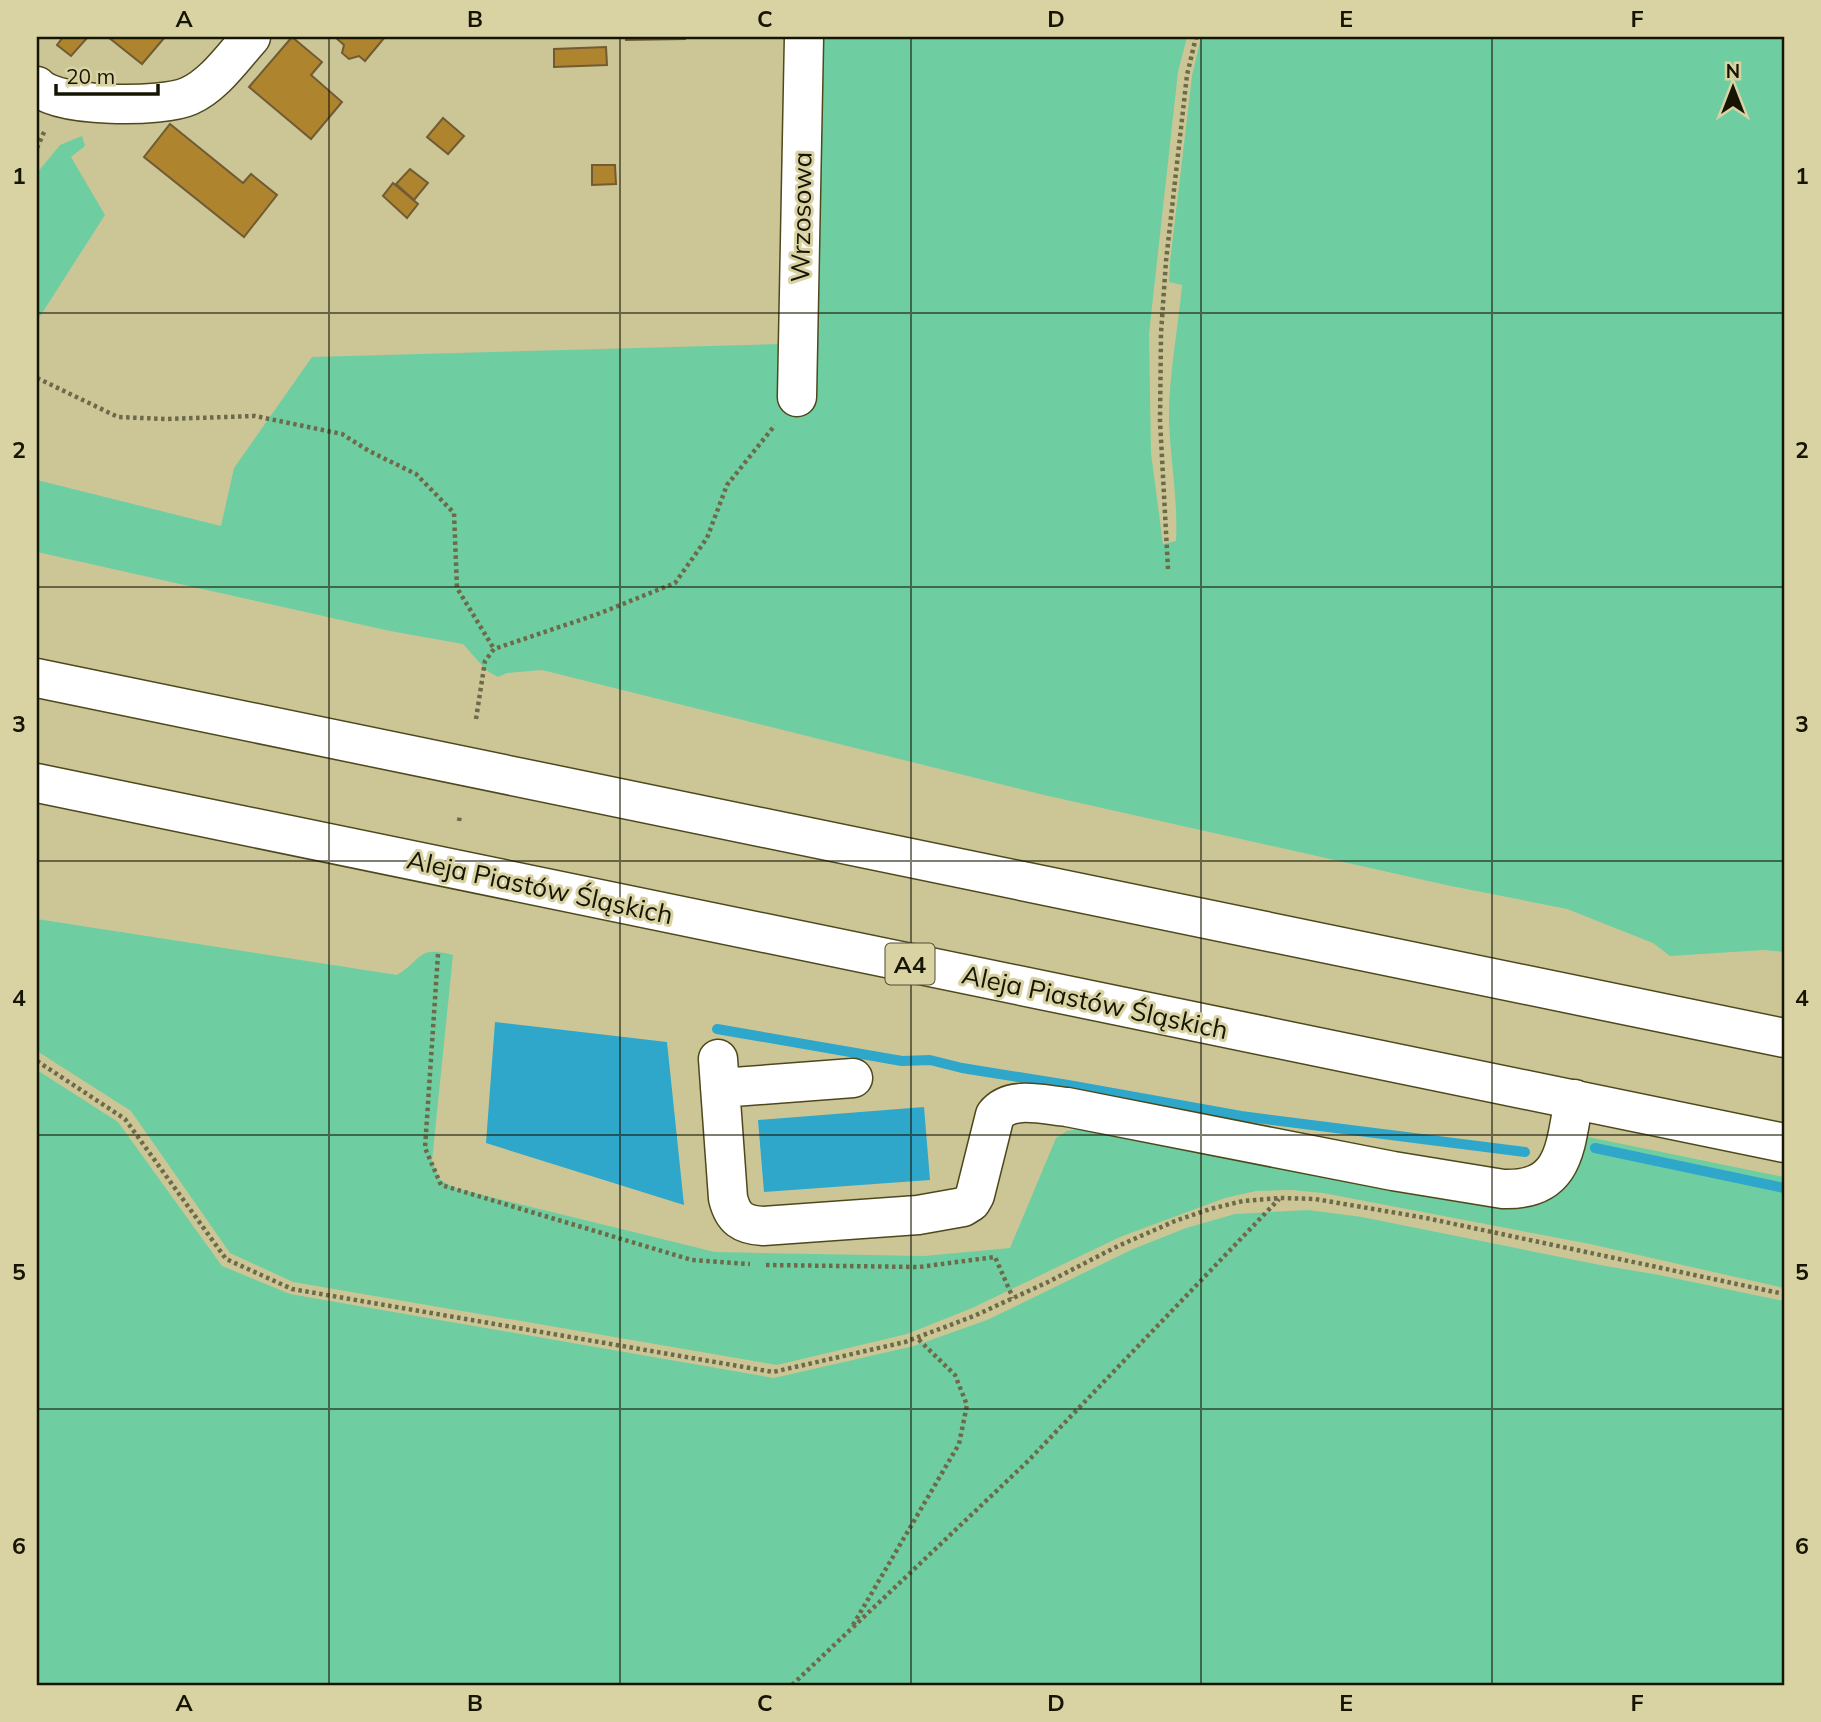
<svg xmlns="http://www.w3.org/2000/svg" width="1821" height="1722" viewBox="0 0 1821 1722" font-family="Mulish,sans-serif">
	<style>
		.green { fill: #6ecea1 }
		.water { fill: #2ea7ca }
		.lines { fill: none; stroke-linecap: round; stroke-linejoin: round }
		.stream { stroke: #2ea7ca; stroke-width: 10 }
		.building { fill: #af842e; stroke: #705b33; stroke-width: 2 }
		.minor-casing { stroke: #4e481d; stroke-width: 41 }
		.highway-casing { stroke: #4e481d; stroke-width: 41 }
		.path { stroke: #6d6a4a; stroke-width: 4.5; stroke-dasharray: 3.5 3.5; stroke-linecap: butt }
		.minor { stroke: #fff; stroke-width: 38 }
		.highway { stroke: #fff; stroke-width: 38 }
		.grid { fill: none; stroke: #161403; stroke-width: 2; stroke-opacity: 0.55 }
		.labels { text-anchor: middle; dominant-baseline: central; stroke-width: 6; stroke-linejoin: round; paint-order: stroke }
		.shield { fill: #d9d3a4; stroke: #504d33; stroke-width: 2 }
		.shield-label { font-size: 24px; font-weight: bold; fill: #161403 }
		.street-label { font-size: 26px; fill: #161403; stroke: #d9d3a4 }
		.neatline { fill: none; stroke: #161403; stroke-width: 2.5 }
		.grid-label { font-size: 23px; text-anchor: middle; font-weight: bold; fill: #161403 }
	</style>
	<rect width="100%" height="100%" fill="#ccc697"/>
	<path class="green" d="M 818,37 L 1187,37 L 1178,72 L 1149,334 L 1151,453 L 1163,544 L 1176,541 C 1178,502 1171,463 1169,424 C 1168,377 1178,331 1182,285 L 1169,282 L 1170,262 L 1192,76 L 1201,37 L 1784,37 L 1784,952 L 1764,950 L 1670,956 L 1653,943 L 1567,909 L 1446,885 L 1044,795 L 542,670 L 507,673 L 498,677 L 486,670 L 463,644 L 390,631 L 37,552 L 37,480 L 221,526 L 234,468 L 312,357 L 783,344 Z
		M 82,136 L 85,146 L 71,157 L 105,215 L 37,321 L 37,173 L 60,145 Z
		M 37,919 L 397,975 C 423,959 417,945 453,955 L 432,1161 L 439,1179 L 454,1188 L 715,1252 L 924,1256 L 1010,1248 L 1056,1138 L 1067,1131 L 1089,1128 L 1518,1199 L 1580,1142 L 1588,1137 L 1784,1177 L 1784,1288 L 1590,1244 L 1323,1193 L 1292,1190 L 1256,1191 L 1225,1198 L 1120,1237 L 972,1308 L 907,1334 L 777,1365 L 293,1282 L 230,1253 L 131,1111 L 37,1051 Z
		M 37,1070 L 118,1122 L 222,1266 L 290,1294 L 774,1378 L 914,1346 L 987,1320 L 1133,1249 L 1186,1228 L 1235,1214 L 1308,1210 L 1362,1217 L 1600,1265 L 1659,1275 L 1784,1301 L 1784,1685 L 37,1685 Z"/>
	<path class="water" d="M 495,1022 L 667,1042 L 684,1205 L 486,1143 Z
		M 924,1107 L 930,1180 L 764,1192 L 758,1120 Z"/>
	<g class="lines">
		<path class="stream" d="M 717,1029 L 902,1061 L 930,1060 L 962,1068 L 1068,1085 L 1241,1116 L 1525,1152
			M 1595,1148 L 1784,1188"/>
	</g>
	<path class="building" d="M 63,37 L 88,37 L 71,56 L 57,45 Z
		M 108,37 L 165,37 L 142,64 Z
		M 292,37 L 322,62 L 311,75 L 342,102 L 311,139 L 249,87 Z
		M 335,37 L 385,37 L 365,61 L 359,56 L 349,59 L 342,53 L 344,45 Z
		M 626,37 L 685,37 L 685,39 L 626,40 Z
		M 606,47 L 607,65 L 554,67 L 554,49 Z
		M 443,118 L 464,136 L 448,154 L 427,137 Z
		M 170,124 L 243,183 L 251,174 L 277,195 L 244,237 L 144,157 Z
		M 592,165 L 615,165 L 616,184 L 592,185 Z
		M 410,169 L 428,183 L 414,200 L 396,184 Z
		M 393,183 L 418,204 L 407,218 L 383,196 Z"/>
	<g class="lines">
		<defs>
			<path id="minor" d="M 37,86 C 56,108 163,108 189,96 C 214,85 233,57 251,37
				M 797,397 L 804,37
				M 718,1059 L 728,1198 C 733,1219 743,1225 763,1226 L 918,1215 L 963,1207 L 971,1202 L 975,1195 L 995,1115 C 1011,1095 1044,1105 1067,1107 L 1393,1171 L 1503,1189 C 1565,1191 1565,1148 1574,1099
				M 720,1088 L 853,1078"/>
			<path id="highway" d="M 37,678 L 1784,1038
				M 37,783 L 1784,1143"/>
		</defs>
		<use href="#minor" class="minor-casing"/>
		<use href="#highway" class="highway-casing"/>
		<path class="path" d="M 37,148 L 45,130
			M 37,378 L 118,417 L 166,419 L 255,416 L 342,434 L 369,451 L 416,474 L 454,513 L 457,588 L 494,649
			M 1168,569 L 1160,421 L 1161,333 L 1166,261 L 1187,75 L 1196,37
			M 476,719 L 485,661 L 494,649 L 598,614 L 675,583 L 707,538 L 727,485 L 775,425
			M 459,821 L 460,815
			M 438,954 L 425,1148 L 441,1185 L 692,1260 L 750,1264
			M 37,1061 L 125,1119 L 226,1259 L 292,1289 L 773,1372 L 905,1342 L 974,1316 L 1048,1282 L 1118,1246 L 1175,1221 L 1210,1209 L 1243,1201 L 1280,1198 L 1315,1199 L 1426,1218 L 1784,1294
			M 766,1265 L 919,1267 L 995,1257 L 1013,1298
			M 853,1625 L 959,1444 L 967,1405 L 955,1375 L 917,1338
			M 792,1685 L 1027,1462 L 1279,1199"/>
		<use href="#minor" class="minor"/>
		<use href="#highway" class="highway"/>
	</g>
	<path class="grid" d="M 329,37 L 329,1685M 620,37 L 620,1685M 911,37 L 911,1685M 1201,37 L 1201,1685M 1492,37 L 1492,1685M 37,313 L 1784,313M 37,587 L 1784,587M 37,861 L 1784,861M 37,1135 L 1784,1135M 37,1409 L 1784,1409"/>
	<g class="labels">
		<rect class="shield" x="885.5" y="943.5" width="49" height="41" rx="5"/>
		<g class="shield-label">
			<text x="910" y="964">A4</text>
		</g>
		<g class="street-label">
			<text transform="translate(801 217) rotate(-89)">Wrzosowa</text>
			<text transform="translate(540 887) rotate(12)">Aleja Piastów Śląskich</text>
			<text transform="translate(1095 1002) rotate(12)">Aleja Piastów Śląskich</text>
		</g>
	</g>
	<rect width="1821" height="1722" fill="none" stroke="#d9d3a4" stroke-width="77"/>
	<g transform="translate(1733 88)" stroke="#d9d3a4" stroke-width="5" paint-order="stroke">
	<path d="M0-5L12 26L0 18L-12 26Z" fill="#161403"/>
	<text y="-10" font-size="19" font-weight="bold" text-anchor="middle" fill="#161403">N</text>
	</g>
	<path d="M56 84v10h102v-10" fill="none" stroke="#161403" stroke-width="3.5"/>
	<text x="66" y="84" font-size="21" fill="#161403" stroke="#d9d3a4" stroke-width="5" paint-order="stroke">20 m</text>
	<rect x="38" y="38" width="1745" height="1646" class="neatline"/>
	<g class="grid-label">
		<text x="184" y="27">A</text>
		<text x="475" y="27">B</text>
		<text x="765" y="27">C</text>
		<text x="1056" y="27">D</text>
		<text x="1346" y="27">E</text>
		<text x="1637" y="27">F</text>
		<text x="19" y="184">1</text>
		<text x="1802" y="184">1</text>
		<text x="19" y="458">2</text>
		<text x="1802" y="458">2</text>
		<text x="19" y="732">3</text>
		<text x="1802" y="732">3</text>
		<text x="19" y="1006">4</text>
		<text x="1802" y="1006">4</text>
		<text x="19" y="1280">5</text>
		<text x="1802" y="1280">5</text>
		<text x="19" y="1554">6</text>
		<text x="1802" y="1554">6</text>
		<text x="184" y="1711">A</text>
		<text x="475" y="1711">B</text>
		<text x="765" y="1711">C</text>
		<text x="1056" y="1711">D</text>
		<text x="1346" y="1711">E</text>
		<text x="1637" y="1711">F</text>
	</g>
</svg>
